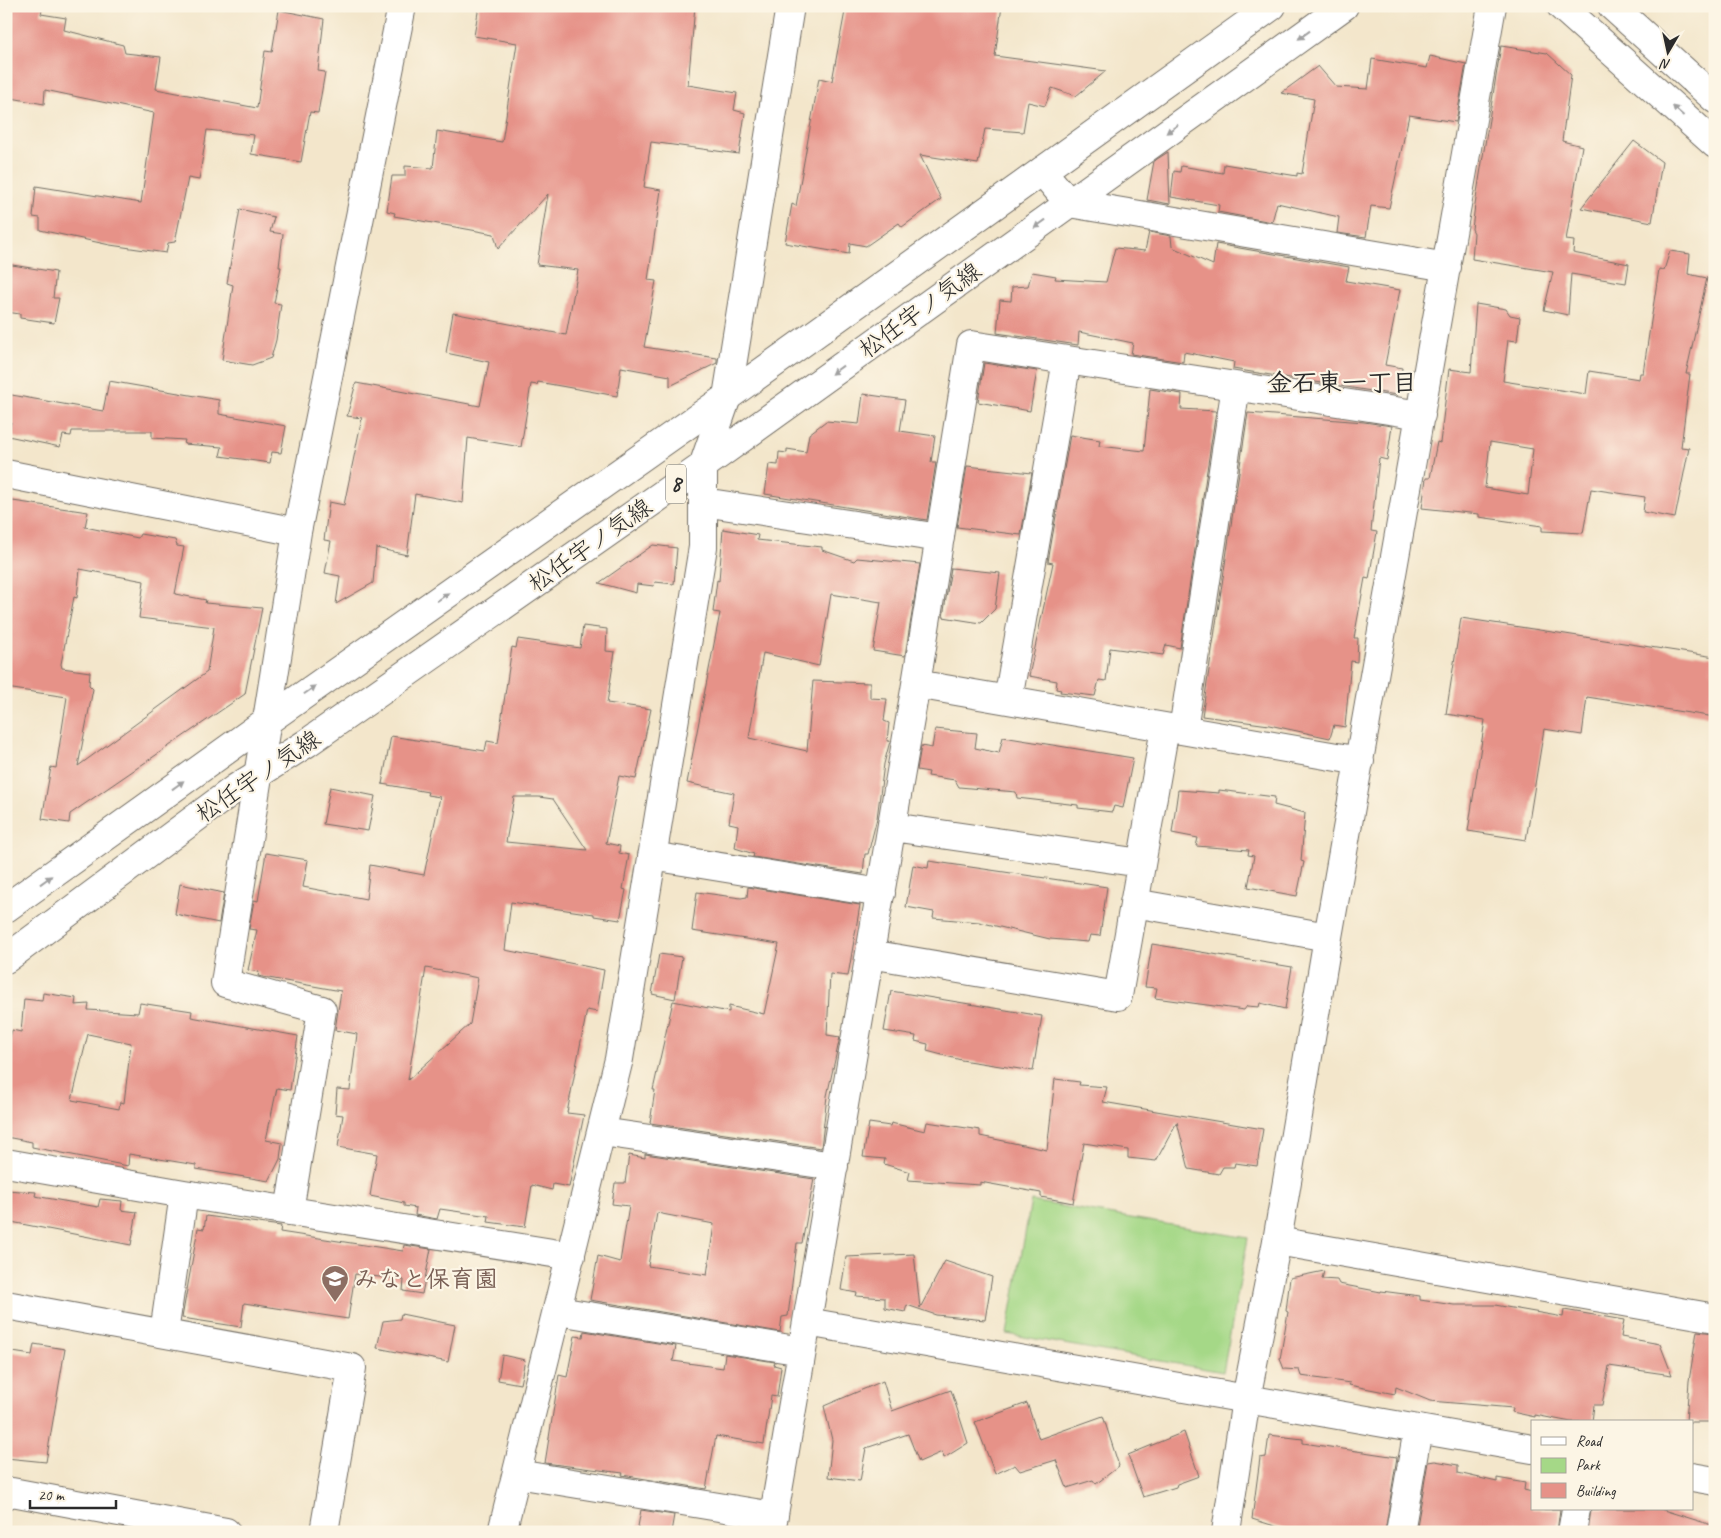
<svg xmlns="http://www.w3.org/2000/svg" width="1721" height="1538" viewBox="0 0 1721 1538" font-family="Caveat,'Klee One',sans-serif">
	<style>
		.green { fill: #a5d887; stroke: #688259 }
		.building { fill: #e69288; fill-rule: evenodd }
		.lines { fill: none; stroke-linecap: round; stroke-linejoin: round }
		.minor-casing { stroke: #716c63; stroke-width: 30 }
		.major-casing { stroke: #716c63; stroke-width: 30 }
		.minor { stroke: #fff; stroke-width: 28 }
		.major { stroke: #fff; stroke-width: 28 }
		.oneway { fill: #a0a0a0 }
		.labels { text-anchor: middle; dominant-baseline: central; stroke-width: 4.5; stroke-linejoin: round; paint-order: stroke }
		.shield { fill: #fcf5e5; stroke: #6a6863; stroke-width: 1 }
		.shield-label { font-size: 22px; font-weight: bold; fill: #2b2b2b }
		.street-label { font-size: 24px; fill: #2b2b2b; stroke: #fcf5e5 }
		.education-label { font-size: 24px; font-weight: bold; fill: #785e54; stroke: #fcf5e5; text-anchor: start }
		.neighbourhood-label { font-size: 25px; font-weight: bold; fill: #2b2b2b; stroke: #fcf5e5 }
	</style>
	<rect width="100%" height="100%" fill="#fcf5e5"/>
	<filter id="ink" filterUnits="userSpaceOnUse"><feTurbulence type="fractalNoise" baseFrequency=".02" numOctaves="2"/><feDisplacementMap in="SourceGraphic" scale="10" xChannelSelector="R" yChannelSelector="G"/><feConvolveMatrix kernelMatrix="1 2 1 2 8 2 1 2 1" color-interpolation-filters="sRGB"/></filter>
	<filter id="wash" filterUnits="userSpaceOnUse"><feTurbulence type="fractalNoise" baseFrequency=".0096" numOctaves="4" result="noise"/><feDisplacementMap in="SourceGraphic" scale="20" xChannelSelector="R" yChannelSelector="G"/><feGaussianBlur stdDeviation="1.12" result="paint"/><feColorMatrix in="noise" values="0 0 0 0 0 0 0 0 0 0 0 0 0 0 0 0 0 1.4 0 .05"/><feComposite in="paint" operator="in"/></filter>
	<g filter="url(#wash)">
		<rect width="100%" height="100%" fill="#f3e6cb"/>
		<path class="green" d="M 1031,1201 L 1248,1238 L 1223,1372 L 1007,1334 Z"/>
		<g id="blocks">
			<path class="building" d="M 6,6 L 43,6 L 41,14 L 66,18 L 64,30 L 123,45 L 125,53 L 161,57 L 156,89 L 257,108 L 265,51 L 272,52 L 279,10 L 324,19 L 318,71 L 325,72 L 318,113 L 310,112 L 301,162 L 251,154 L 254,135 L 207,130 L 199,180 L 188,178 L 175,242 L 168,243 L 166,253 L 110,245 L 40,230 L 40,218 L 33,217 L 36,186 L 141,203 L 154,113 L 45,90 L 44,104 L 6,97 Z
				M 479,6 L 695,6 L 688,85 L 737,93 L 734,110 L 745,113 L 739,154 L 651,142 L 644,187 L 661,190 L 648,280 L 656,281 L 644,347 L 717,358 L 717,363 L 670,386 L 670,376 L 621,367 L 617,396 L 538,382 L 537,385 L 531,384 L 521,447 L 468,438 L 463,503 L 415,494 L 407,555 L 376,548 L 373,583 L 336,604 L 340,576 L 325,573 L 331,541 L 324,540 L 329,502 L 344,505 L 362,418 L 347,416 L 356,383 L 480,406 L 489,362 L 446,353 L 453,313 L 566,335 L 578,270 L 537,265 L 548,194 L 498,249 L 494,234 L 394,216 L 395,213 L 387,211 L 392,176 L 405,176 L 405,166 L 433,168 L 437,131 L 502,142 L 517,43 L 474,36 Z
				M 846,6 L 1002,6 L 995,56 L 1106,71 L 1076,96 L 1052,88 L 1045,106 L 1028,102 L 1023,132 L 985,129 L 978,164 L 920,155 L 941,199 L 902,227 L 899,223 L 866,246 L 850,243 L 849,254 L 785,243 L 792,204 L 796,206 L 819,78 L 832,81 Z
				M 1501,46 L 1547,53 L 1571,75 L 1562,141 L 1582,146 L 1566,240 L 1574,241 L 1573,253 L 1629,264 L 1626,283 L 1571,274 L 1568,315 L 1544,310 L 1553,272 L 1472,259 L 1474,233 L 1472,229 L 1475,205 Z
				M 1430,56 L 1466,64 L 1456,122 L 1409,115 L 1389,208 L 1371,206 L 1366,237 L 1337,233 L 1339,217 L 1277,203 L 1272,222 L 1218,212 L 1219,205 L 1171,197 L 1174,171 L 1180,172 L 1181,166 L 1223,173 L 1224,164 L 1297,176 L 1297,173 L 1302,174 L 1314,99 L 1281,93 L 1318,66 L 1336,87 L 1368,89 L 1372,59 L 1427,68 Z
				M 1634,141 L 1662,162 L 1652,222 L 1581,208 Z
				M 1168,152 L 1170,204 L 1147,200 L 1154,161 Z
				M 240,209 L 274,217 L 270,232 L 283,234 L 279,267 L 281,267 L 274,303 L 281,304 L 276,340 L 271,358 L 252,365 L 222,360 L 233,285 L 227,283 Z
				M 1149,232 L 1171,236 L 1172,247 L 1213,265 L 1216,244 L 1349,267 L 1346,281 L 1400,290 L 1385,365 L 1402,368 L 1400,393 L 1397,395 L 1233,369 L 1234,362 L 1184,352 L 1183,362 L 1131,354 L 1133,343 L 1079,332 L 1078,345 L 997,333 L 1000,300 L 1011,301 L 1012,287 L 1028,286 L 1032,272 L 1056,276 L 1055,279 L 1106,282 L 1115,248 L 1145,251 Z
				M 1670,251 L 1690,254 L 1688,274 L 1707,278 L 1686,374 L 1690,374 L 1681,447 L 1689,448 L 1675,518 L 1643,512 L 1645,497 L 1591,489 L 1583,533 L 1542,531 L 1542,526 L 1479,517 L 1479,514 L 1422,508 L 1426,478 L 1430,478 L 1437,442 L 1440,443 L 1449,369 L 1471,372 L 1476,304 L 1506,309 L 1510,315 L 1520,317 L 1517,341 L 1508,340 L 1503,381 L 1586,394 L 1589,371 L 1639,379 L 1640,373 L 1643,373 L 1659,269 L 1664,270 ZM 1490,442 L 1533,449 L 1528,495 L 1485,488 Z
				M 6,264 L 56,272 L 53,298 L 59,298 L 54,323 L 20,318 L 20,314 L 6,312 Z
				M 984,363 L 1037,371 L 1030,411 L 978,402 Z
				M 109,381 L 219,400 L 219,414 L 286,426 L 281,453 L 272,452 L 270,463 L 220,456 L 222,447 L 184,444 L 185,440 L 152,438 L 152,431 L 72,431 L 71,436 L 63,435 L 60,447 L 8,436 L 11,422 L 6,422 L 6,394 L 103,411 Z
				M 1150,389 L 1182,394 L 1181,409 L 1216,411 L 1180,648 L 1166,645 L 1163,655 L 1110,648 L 1106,681 L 1099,680 L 1095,696 L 1060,692 L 1061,690 L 1056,689 L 1057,681 L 1029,676 L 1053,563 L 1048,562 L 1070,435 L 1100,440 L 1099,446 L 1144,451 Z
				M 863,394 L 905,400 L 900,431 L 935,436 L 931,462 L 936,462 L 927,520 L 765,494 L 769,464 L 778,465 L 779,452 L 787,453 L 787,449 L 806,452 L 809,434 L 826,421 L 859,424 Z
				M 1248,413 L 1364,422 L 1392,426 L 1387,460 L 1379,458 L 1371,531 L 1377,532 L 1369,579 L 1365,578 L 1354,638 L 1358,638 L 1357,662 L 1351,661 L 1345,727 L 1334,725 L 1330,738 L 1269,725 L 1202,716 Z
				M 967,466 L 1032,473 L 1021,535 L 957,527 Z
				M 6,500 L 88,512 L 85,527 L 138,538 L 140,534 L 175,540 L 177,546 L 184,547 L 175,594 L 206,600 L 205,603 L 262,608 L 245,694 L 70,814 L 69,823 L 42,819 L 51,767 L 56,768 L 67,697 L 6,688 ZM 80,569 L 144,581 L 139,618 L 214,627 L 207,672 L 78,766 L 93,689 L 89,685 L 90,672 L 62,668 L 61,664 L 74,597 L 77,598 Z
				M 723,529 L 758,535 L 757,540 L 822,547 L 822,550 L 854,561 L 857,558 L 920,564 L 905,656 L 873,651 L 881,602 L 831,594 L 819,666 L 763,653 L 749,738 L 807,751 L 813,681 L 870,683 L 870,698 L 887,699 L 884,721 L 889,723 L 887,741 L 890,741 L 884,764 L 877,818 L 868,854 L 865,854 L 863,874 L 753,857 L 754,854 L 735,848 L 738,825 L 729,823 L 734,793 L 687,783 L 720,613 L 713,612 L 717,580 L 719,581 Z
				M 653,545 L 677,548 L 674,584 L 655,582 L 654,586 L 637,584 L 636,593 L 599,583 Z
				M 951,568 L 1000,573 L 995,609 L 981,623 L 943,617 Z
				M 1461,618 L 1715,657 L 1715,717 L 1587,697 L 1582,735 L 1544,729 L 1526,840 L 1468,831 L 1485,720 L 1446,714 Z
				M 583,626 L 607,629 L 606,651 L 615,652 L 607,703 L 651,709 L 636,779 L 619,776 L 606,843 L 620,846 L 619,853 L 629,855 L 623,889 L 626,890 L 620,920 L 594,916 L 594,914 L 511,902 L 505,950 L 604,970 L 597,1012 L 587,1010 L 567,1113 L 584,1115 L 569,1187 L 553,1184 L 552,1190 L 532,1185 L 525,1227 L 488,1222 L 489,1216 L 440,1209 L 437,1219 L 415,1215 L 416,1208 L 404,1206 L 404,1203 L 370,1196 L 377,1154 L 338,1147 L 343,1115 L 335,1114 L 337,1089 L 350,1090 L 357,1034 L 335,1030 L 341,991 L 263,977 L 258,976 L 259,972 L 248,970 L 257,930 L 249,929 L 254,900 L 258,901 L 266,853 L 308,860 L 303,887 L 366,899 L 370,865 L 424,875 L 440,797 L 427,795 L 428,792 L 382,784 L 391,736 L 485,751 L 487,741 L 498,743 L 512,647 L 516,648 L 518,639 L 580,648 ZM 514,797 L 539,797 L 553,799 L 587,850 L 506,842 ZM 426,968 L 478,978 L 470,1024 L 408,1080 Z
				M 935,729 L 977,733 L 975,748 L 999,753 L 1003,737 L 1133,758 L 1123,808 L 1114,806 L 1112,812 L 1078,808 L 1078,805 L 1017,798 L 1016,792 L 959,787 L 955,780 L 928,776 L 929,772 L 917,770 L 921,746 L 932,748 Z
				M 330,787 L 375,796 L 368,831 L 323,824 Z
				M 1178,790 L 1219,793 L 1219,790 L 1275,797 L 1274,805 L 1305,813 L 1301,861 L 1304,862 L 1297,896 L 1248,887 L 1254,856 L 1248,855 L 1249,850 L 1196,846 L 1198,838 L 1172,833 Z
				M 929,861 L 1107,887 L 1100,936 L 1090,935 L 1088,942 L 1050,939 L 979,922 L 933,918 L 934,912 L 906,907 L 913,865 L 928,868 Z
				M 180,884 L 224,893 L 219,923 L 175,914 Z
				M 748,887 L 860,905 L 848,976 L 830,974 L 827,1035 L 840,1037 L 827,1096 L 821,1148 L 650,1123 L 655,1090 L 653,1090 L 673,1001 L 729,1012 L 729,1006 L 764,1014 L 779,944 L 692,931 L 697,892 L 741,898 L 747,897 Z
				M 1152,944 L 1292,967 L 1285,1009 L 1260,1003 L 1259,1007 L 1247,1006 L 1244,1010 L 1155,998 L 1157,988 L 1145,987 Z
				M 659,954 L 682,957 L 675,999 L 652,994 Z
				M 891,991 L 1042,1016 L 1033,1071 L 961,1060 L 927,1051 L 928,1044 L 915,1041 L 916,1036 L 884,1031 Z
				M 43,993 L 76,998 L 75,1005 L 89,1004 L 88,1010 L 138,1013 L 140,1003 L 192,1011 L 191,1017 L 298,1036 L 290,1090 L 277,1088 L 266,1140 L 282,1143 L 280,1159 L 269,1181 L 196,1169 L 196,1165 L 129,1154 L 128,1166 L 32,1147 L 32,1142 L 6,1137 L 6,1050 L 12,1030 L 21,1032 L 24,999 L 42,1001 ZM 88,1034 L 131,1043 L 124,1103 L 120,1102 L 119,1109 L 72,1100 Z
				M 1055,1079 L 1080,1082 L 1079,1085 L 1107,1087 L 1103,1102 L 1263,1129 L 1257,1166 L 1235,1163 L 1234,1167 L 1223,1167 L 1219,1174 L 1189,1169 L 1177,1122 L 1156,1161 L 1128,1158 L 1128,1150 L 1084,1143 L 1073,1203 L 1041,1197 L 1041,1193 L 980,1182 L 980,1185 L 908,1180 L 910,1172 L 884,1164 L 885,1159 L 863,1157 L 869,1123 L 890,1126 L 891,1123 L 925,1131 L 927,1122 L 980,1130 L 980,1136 L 1047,1150 Z
				M 645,1154 L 814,1179 L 802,1243 L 797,1243 L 788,1316 L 782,1317 L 780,1332 L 590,1300 L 598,1256 L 620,1262 L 629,1206 L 612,1204 L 615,1183 L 625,1183 L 629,1155 L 645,1158 ZM 657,1213 L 714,1224 L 707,1275 L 648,1266 Z
				M 6,1190 L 36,1192 L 35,1196 L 98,1207 L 100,1199 L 122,1201 L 121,1210 L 137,1212 L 131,1245 L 6,1221 Z
				M 206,1216 L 281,1226 L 280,1232 L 403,1251 L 404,1245 L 431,1249 L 422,1294 L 403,1291 L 404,1280 L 355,1274 L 348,1319 L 244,1303 L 241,1327 L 182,1318 L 198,1228 L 204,1229 Z
				M 914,1254 L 920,1308 L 945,1261 L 992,1277 L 985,1320 L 936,1315 L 907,1305 L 905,1312 L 885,1308 L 885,1298 L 856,1296 L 857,1293 L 841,1290 L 846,1257 Z
				M 1324,1271 L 1322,1279 L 1337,1280 L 1339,1284 L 1381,1292 L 1381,1291 L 1420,1296 L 1420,1300 L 1454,1305 L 1495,1305 L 1563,1317 L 1564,1310 L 1624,1320 L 1621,1337 L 1660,1344 L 1672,1375 L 1609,1366 L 1602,1405 L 1594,1405 L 1592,1422 L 1571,1422 L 1535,1415 L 1535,1417 L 1512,1412 L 1513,1408 L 1430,1401 L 1396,1387 L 1395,1394 L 1349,1385 L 1350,1383 L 1301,1376 L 1299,1370 L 1284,1369 L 1280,1359 L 1288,1312 L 1286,1311 L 1290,1278 Z
				M 401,1314 L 455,1325 L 448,1362 L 377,1348 L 383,1321 L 400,1319 Z
				M 584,1331 L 676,1346 L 673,1361 L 723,1368 L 725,1354 L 775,1362 L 774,1365 L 781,1367 L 777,1397 L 771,1396 L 764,1444 L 716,1436 L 706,1489 L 622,1475 L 623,1473 L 545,1463 L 559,1375 L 567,1377 L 575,1336 L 583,1337 Z
				M 1697,1331 L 1715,1333 L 1715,1422 L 1686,1422 L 1689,1381 Z
				M 34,1344 L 65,1349 L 46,1462 L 6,1458 L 6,1351 L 32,1355 Z
				M 502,1355 L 525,1360 L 520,1384 L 498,1380 Z
				M 883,1381 L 892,1411 L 951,1390 L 968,1443 L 944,1458 L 942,1452 L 919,1462 L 908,1434 L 866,1448 L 860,1481 L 828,1477 L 832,1440 L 824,1406 Z
				M 1027,1403 L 1039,1439 L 1103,1416 L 1119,1466 L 1096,1484 L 1093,1480 L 1067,1488 L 1056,1460 L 1020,1471 L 1015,1465 L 995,1474 L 975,1422 Z
				M 1184,1432 L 1199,1476 L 1177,1484 L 1176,1487 L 1143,1497 L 1128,1455 Z
				M 1269,1435 L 1303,1439 L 1303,1443 L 1397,1457 L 1385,1532 L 1294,1532 L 1252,1519 L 1260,1458 L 1266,1457 Z
				M 1435,1461 L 1458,1465 L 1458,1473 L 1497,1482 L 1497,1478 L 1525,1483 L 1524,1490 L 1532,1492 L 1532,1509 L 1560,1509 L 1557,1532 L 1416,1532 L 1428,1462 Z
				M 1591,1509 L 1660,1509 L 1715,1526 L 1714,1532 L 1588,1532 Z
				M 641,1510 L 674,1515 L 671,1532 L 637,1532 Z"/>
		</g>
	</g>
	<g filter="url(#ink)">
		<use href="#blocks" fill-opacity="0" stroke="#716c63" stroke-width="1"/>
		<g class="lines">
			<defs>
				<path id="minor" d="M 1042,171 L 1069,203 L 1447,267
					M 6,474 L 297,532
					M 703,502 L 940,538
					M 916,684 L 971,345 L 1421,415
					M 1008,700 L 1067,360
					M 1183,730 L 1236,386
					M 892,827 L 1141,863
					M 652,856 L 881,893
					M 1134,903 L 1328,937
					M 870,954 L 1118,996 L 1165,728
					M 602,1132 L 834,1166
					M 6,1163 L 184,1194 L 571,1256
					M 289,1211 L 322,1010 L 225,983 L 297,532 L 402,6
					M 1277,1241 L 1715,1318
					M 6,1305 L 352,1368 L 324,1532
					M 558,1311 L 802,1351
					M 807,1322 L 1532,1449
					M 164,1333 L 184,1194
					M 517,1474 L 774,1516
					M 1692,1477 L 1715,1481
					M 6,1495 L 12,1492 L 226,1532
					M 502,1532 L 619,1059 L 703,547 L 703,466 L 727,397 L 790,6
					M 771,1532 L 916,684 L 1360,761
					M 1226,1532 L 1246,1399 L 1277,1241 L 1328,937 L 1492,6
					M 1400,1532 L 1418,1429
					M 1572,1532 L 1576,1509"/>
				<path id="major" d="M 1561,6 L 1715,144
					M 1612,6 L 1715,99
					M 6,908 L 267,721 L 727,397 L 1272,6
					M 6,959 L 236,788 L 307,743 L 703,466 L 1344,6"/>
			</defs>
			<use href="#minor" class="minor-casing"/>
			<use href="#major" class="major-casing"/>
			<use href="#minor" class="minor"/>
			<use href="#major" class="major"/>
		</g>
		<defs><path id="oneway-solid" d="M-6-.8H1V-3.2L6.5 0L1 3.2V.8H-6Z" transform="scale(1.25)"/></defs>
		<g class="oneway">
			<use href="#oneway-solid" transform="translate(1304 35) rotate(144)"/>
			<use href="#oneway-solid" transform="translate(1678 111) rotate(-138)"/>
			<use href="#oneway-solid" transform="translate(1172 129) rotate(144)"/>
			<use href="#oneway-solid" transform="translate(1040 224) rotate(144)"/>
			<use href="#oneway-solid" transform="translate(837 370) rotate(144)"/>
			<use href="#oneway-solid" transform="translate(443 597) rotate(-35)"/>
			<use href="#oneway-solid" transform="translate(310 690) rotate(-35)"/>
			<use href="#oneway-solid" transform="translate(178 785) rotate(-36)"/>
			<use href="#oneway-solid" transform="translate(46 880) rotate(-36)"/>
		</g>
	</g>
	<defs>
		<symbol id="school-pin" viewBox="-11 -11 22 30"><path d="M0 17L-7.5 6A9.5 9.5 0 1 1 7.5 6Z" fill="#8d6e63" stroke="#fcf5e5"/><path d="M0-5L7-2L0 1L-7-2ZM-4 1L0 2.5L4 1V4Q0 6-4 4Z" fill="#fff"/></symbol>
	</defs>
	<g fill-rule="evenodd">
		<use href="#school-pin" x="319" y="1263" width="32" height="43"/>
	</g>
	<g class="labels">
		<rect class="shield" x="666" y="464.5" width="20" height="39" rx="4"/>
		<g class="shield-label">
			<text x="676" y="484">8</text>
		</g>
		<g class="street-label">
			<text transform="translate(920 310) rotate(-36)">松任宇ノ気線</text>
			<text transform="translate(590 545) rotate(-35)">松任宇ノ気線</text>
			<text transform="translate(258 776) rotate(-34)">松任宇ノ気線</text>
		</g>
		<g class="education-label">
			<text x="354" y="1279">みなと保育園</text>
		</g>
		<g class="neighbourhood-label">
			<text x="1342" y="383">金石東一丁目</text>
		</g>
	</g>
	<rect width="1721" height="1538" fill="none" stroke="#fcf5e5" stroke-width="25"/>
	<rect x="1531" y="1420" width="162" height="90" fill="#fcf5e5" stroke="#a8a49b"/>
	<rect x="1541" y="1437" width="25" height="8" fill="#ffffff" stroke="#a8a49b"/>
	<text x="1576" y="1446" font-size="15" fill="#2b2b2b">Road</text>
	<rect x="1541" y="1458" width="25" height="15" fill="#a5d887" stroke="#a8a49b"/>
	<text x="1576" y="1470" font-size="15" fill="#2b2b2b">Park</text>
	<rect x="1541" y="1483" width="25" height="15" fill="#e69288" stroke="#a8a49b"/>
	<text x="1576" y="1496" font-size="15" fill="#2b2b2b">Building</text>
	<g transform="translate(1668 52) rotate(189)" stroke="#fcf5e5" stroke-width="4" paint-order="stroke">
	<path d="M0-4L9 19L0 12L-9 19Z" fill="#2b2b2b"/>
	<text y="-8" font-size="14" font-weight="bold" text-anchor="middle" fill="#2b2b2b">N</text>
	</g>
	<path d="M30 1500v8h86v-8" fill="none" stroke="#2b2b2b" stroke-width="2.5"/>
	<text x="38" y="1500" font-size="15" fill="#2b2b2b" stroke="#fcf5e5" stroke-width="4" paint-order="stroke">20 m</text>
</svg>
